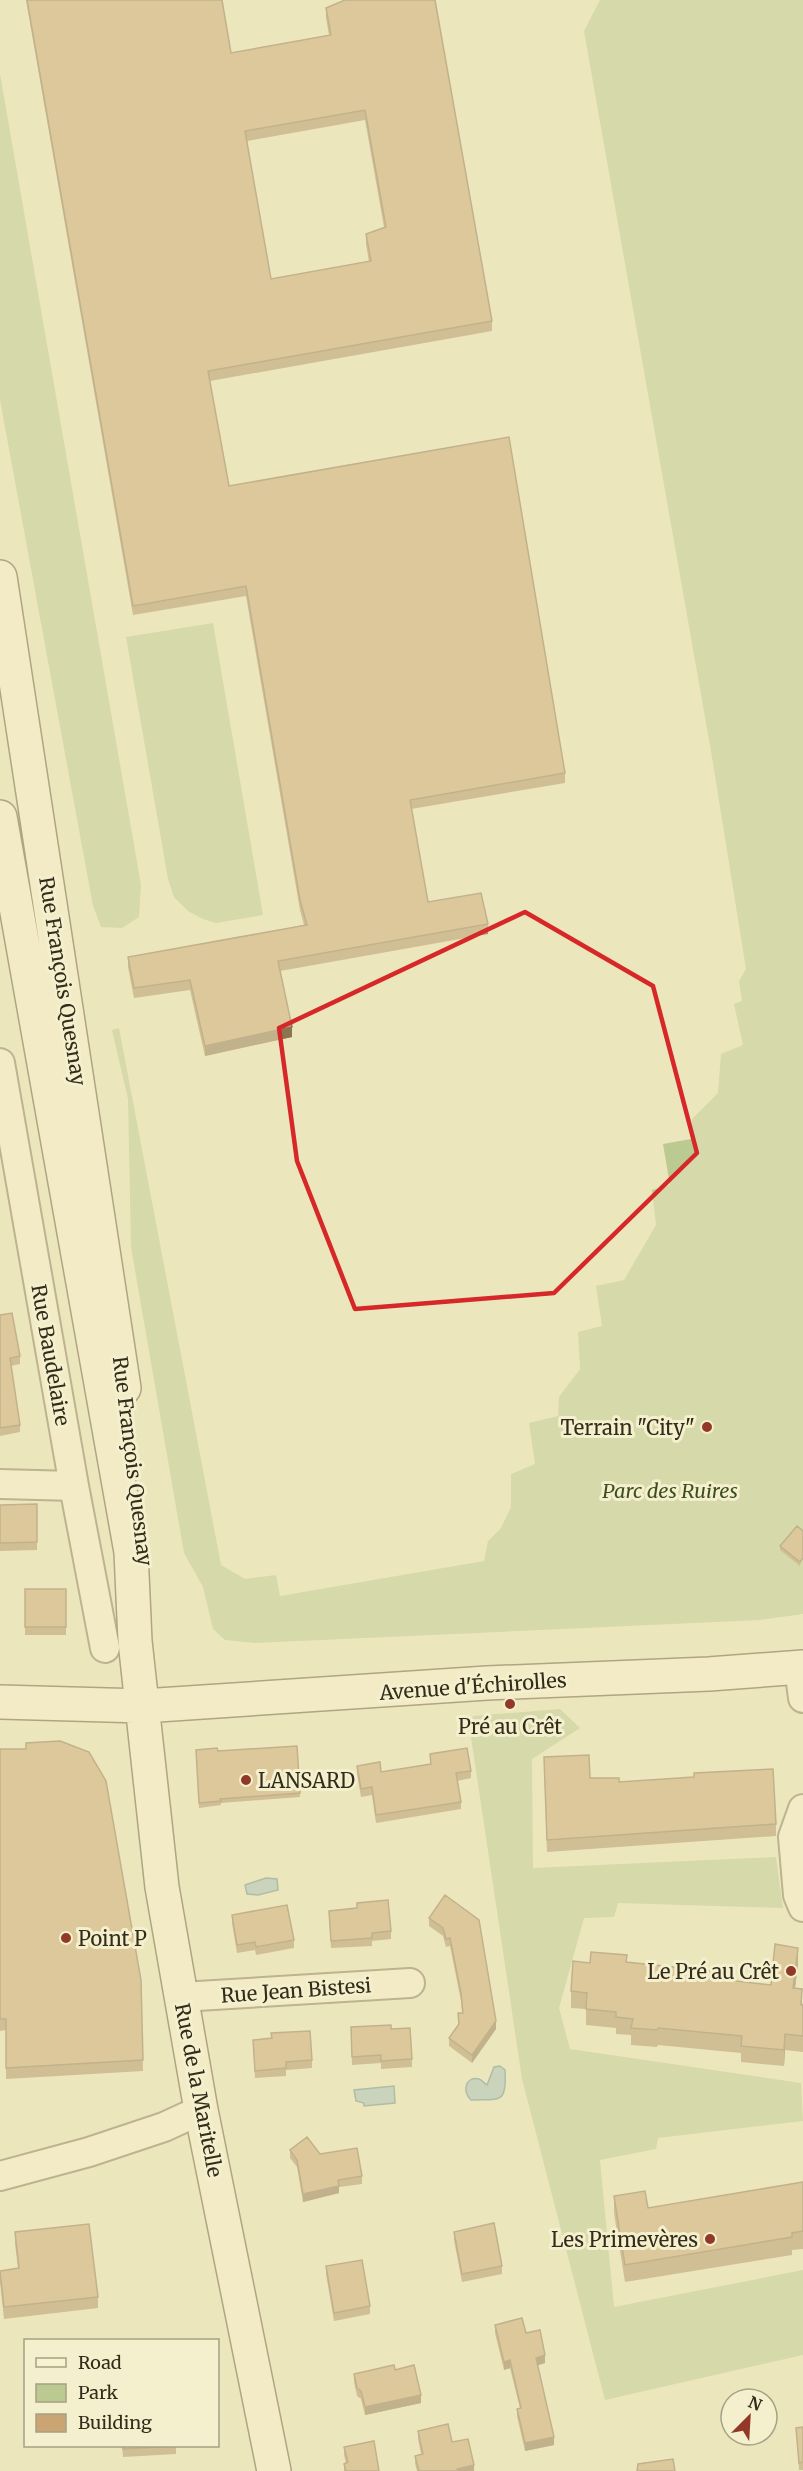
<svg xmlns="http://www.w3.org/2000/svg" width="803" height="2471" viewBox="0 0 803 2471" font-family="Merriweather,serif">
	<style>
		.green { fill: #baca91 }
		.water { fill: #a0beba; stroke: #688b88; stroke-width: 1.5 }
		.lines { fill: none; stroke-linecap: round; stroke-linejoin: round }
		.street-casing { stroke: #847656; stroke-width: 32 }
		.secondary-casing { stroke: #65573a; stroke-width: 36 }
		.street { stroke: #f8f2cf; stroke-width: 28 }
		.secondary { stroke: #f8f2cf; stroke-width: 33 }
		.wall { fill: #ae8e63; fill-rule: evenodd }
		.shaded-wall { fill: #8d7450 }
		.building { fill: #caa573; stroke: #8d7450; stroke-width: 1.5; fill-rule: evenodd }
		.marked { fill: none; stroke: #d62828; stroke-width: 4.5; stroke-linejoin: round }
		.poi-dot { fill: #923828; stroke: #f4efcc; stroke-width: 2 }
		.labels { text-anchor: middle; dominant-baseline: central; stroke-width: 6; stroke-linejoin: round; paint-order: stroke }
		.street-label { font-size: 20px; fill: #332b1b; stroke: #f4efcc }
		.poi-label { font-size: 20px; fill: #332b1b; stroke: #f4efcc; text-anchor: end }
		.park-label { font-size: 20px; font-style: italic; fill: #3d4f22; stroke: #f4efcc }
	</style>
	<rect width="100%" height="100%" fill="#ece6bd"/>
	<path class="green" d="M 600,0 L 803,0 L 803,1614 L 760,1620 L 255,1643 L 225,1640 L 213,1629 L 203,1587 L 184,1553 L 131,1247 L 128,1099 L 112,1030 L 119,1028 L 221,1565 L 245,1579 L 276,1575 L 280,1596 L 484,1561 L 488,1541 L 501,1528 L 511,1507 L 511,1474 L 535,1464 L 529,1423 L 558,1416 L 559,1397 L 580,1369 L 578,1332 L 602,1326 L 596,1286 L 624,1280 L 656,1225 L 652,1190 L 670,1185 L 663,1144 L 691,1139 L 692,1119 L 718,1093 L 721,1054 L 743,1045 L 734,1004 L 742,1001 L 739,981 L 746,969 L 712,757 L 584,31 Z
		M 0,74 L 141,885 L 139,917 L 122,928 L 101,927 L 93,906 L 0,400 Z
		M 213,623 L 263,915 L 216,923 L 203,919 L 188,911 L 174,897 L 168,879 L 126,637 Z
		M 560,1709 L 580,1728 L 532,1759 L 533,1868 L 776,1857 L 783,1908 L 618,1903 L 614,1917 L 584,1918 L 559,2008 L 570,2049 L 801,2083 L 803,2121 L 658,2138 L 656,2149 L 600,2160 L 614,2307 L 803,2270 L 803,2355 L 605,2400 L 522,2079 L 471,1737 L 473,1716 Z"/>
	<path class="water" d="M 266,1878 L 277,1879 L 278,1890 L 258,1895 L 247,1894 L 245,1885 Z
		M 500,2066 L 505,2070 C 507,2104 501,2099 471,2100 C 462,2092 465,2076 479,2079 C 482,2080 484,2083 487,2085 L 494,2067 Z
		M 394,2086 L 395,2103 L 364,2106 L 364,2103 L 356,2101 L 354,2090 Z"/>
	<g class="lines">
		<defs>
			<path id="street" d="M 0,1063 L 74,1486 L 105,1648
				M 0,1484 L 74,1486
				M 799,1667 L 803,1698
				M 803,1809 L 793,1837 L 798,1895 L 803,1907
				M 181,1997 L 410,1983
				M 0,2176 L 89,2152 L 164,2127 L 201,2110"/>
			<path id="secondary" d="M 0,577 L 124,1388
				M 0,817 L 131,1552 L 135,1641 L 162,1887 L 201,2110 L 274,2471
				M 0,1702 L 143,1706 L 487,1683 L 709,1674 L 803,1667"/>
		</defs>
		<use href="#street" class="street-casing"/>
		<use href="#secondary" class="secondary-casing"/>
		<use href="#street" class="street"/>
		<use href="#secondary" class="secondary"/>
	</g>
	<path class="wall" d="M 26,0 L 222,0 L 231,53 L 329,35 L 326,18 L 326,8 L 344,0 L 435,0 L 492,321 L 492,331 L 210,381 L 229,486 L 565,773 L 565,783 L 411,809 L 428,902 L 488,924 L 488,934 L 280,971 L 292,1037 L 205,1056 L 190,990 L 134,998 L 128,967 L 128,957 L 304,925 L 300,910 L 246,596 L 133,615 ZM 365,120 L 384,227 L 366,234 L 366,244 L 369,262 L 271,279 L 247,141 Z
		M 0,1315 L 20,1356 L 20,1364 L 11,1366 L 20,1425 L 20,1432 L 0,1436 Z
		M 37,1504 L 37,1550 L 0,1551 L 0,1505 Z
		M 803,1531 L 800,1566 L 780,1550 L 780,1546 Z
		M 25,1589 L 66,1589 L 66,1635 L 25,1635 Z
		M 297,1746 L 300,1797 L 221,1803 L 221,1805 L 199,1808 L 196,1750 L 218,1751 Z
		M 0,1749 L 141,1980 L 143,2071 L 6,2079 L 6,2030 L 0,2031 Z
		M 430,1754 L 471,1771 L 471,1778 L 457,1781 L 461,1802 L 461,1809 L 376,1823 L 372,1795 L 361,1797 L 357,1774 L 357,1766 L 381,1772 L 430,1764 Z
		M 544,1757 L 590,1778 L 619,1782 L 776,1824 L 776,1836 L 547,1852 Z
		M 445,1895 L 496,2029 L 472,2063 L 449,2046 L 449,2038 L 458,2025 L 458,2013 L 462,2013 L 461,2001 L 450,1946 L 446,1947 L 443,1936 L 429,1926 L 429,1918 Z
		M 329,1911 L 391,1931 L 391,1939 L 372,1941 L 372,1946 L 331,1948 Z
		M 232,1915 L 294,1940 L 294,1948 L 256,1955 L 255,1950 L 237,1953 L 232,1923 Z
		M 627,1962 L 711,1978 L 771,1985 L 798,1964 L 795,1988 L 803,2005 L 803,2052 L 785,2050 L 784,2066 L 741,2062 L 741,2053 L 658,2045 L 657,2047 L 631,2045 L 631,2035 L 616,2034 L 616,2028 L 586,2025 L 586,2009 L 571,2008 L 571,1991 L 590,1963 Z
		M 351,2027 L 391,2029 L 412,2059 L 412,2067 L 381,2069 L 381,2063 L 352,2065 Z
		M 253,2040 L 312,2060 L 312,2068 L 286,2070 L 286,2076 L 255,2078 Z
		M 290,2150 L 320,2154 L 362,2176 L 362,2184 L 339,2187 L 339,2193 L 303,2202 L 297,2167 L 290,2158 Z
		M 803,2182 L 803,2249 L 792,2250 L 792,2255 L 625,2282 L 614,2213 L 614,2196 L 648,2208 Z
		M 15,2232 L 98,2297 L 98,2308 L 4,2319 L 0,2282 L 0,2271 L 18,2268 L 15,2244 Z
		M 454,2232 L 502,2266 L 502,2274 L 462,2282 L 454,2240 Z
		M 326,2266 L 370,2306 L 370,2314 L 334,2321 L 326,2274 Z
		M 495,2325 L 526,2333 L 545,2363 L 537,2365 L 554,2445 L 525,2451 L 517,2416 L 517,2409 L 520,2408 L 510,2368 L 504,2370 L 495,2333 Z
		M 395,2370 L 421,2403 L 365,2415 L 361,2399 L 357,2396 L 354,2382 L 354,2374 Z
		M 803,2427 L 803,2470 L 799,2470 L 796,2428 Z
		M 418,2431 L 452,2442 L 474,2471 L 417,2471 L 415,2463 L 415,2456 L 421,2454 L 418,2439 Z
		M 122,2445 L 176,2445 L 176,2454 L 123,2457 Z
		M 344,2447 L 379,2471 L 344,2471 L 344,2464 L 346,2463 L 344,2455 Z"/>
	<path class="shaded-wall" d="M 292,1027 L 292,1037 L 205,1056 L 205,1046 Z
		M 798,1948 L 798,1964 L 793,2004 L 793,1988 Z
		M 496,2021 L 496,2029 L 472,2063 L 472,2055 Z
		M 785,2034 L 785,2050 L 784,2066 L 784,2050 Z
		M 339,2186 L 339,2193 L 303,2202 L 303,2194 Z
		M 545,2355 L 545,2363 L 536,2366 L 536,2358 Z
		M 510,2360 L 510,2368 L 504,2370 L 504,2362 Z
		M 421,2395 L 421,2403 L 365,2415 L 365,2407 Z
		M 554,2437 L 554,2445 L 525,2451 L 525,2443 Z
		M 474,2465 L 474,2471 L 457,2471 L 457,2469 Z"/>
	<path class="building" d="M 27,0 L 222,0 L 231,53 L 331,35 L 326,8 L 345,0 L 435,0 L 492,321 L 208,371 L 229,486 L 509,437 L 565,773 L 410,800 L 428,902 L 481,893 L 488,924 L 278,961 L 292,1027 L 205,1046 L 190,980 L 134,988 L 128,957 L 307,925 L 300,900 L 246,586 L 133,606 ZM 365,110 L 386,227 L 366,234 L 371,261 L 271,279 L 245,131 Z
		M 12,1313 L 20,1356 L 10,1358 L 20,1425 L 0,1428 L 0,1315 Z
		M 37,1504 L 37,1542 L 0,1543 L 0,1505 Z
		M 797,1526 L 803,1531 L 803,1558 L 800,1562 L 780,1546 Z
		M 25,1589 L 66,1589 L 66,1627 L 25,1627 Z
		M 60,1741 L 89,1752 L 106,1781 L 141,1980 L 143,2060 L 6,2068 L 6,2019 L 0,2019 L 0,1749 L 26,1749 L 26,1743 Z
		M 297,1746 L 300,1793 L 220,1799 L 221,1801 L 199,1803 L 196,1750 L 217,1748 L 218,1751 Z
		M 467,1748 L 471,1771 L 456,1773 L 461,1802 L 376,1815 L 372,1787 L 361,1789 L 357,1766 L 380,1762 L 381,1772 L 431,1764 L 430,1754 Z
		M 589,1755 L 590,1778 L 619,1778 L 619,1782 L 694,1777 L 694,1773 L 773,1769 L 776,1824 L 547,1840 L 544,1757 Z
		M 445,1895 L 479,1920 L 496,2021 L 472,2055 L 449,2038 L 459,2024 L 458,2013 L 463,2013 L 461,1993 L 450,1938 L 446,1939 L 443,1928 L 429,1918 Z
		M 388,1900 L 391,1931 L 372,1933 L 372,1938 L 331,1941 L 329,1911 L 357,1908 L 357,1903 Z
		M 287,1905 L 294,1940 L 256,1947 L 255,1942 L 237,1945 L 232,1915 Z
		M 775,1944 L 798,1948 L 793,1988 L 802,1989 L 801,2005 L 803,2005 L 803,2036 L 785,2034 L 784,2050 L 741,2046 L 742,2036 L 658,2028 L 657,2030 L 631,2028 L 633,2019 L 616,2017 L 616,2012 L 586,2009 L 587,1993 L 571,1991 L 573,1961 L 590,1963 L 591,1952 L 627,1955 L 626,1962 L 711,1971 L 711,1978 L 771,1985 Z
		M 391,2025 L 391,2029 L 410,2028 L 412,2059 L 381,2061 L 381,2055 L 352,2057 L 351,2027 Z
		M 310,2031 L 312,2060 L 286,2062 L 286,2068 L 255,2071 L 253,2040 L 272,2038 L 271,2033 Z
		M 307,2137 L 320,2154 L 357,2148 L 362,2176 L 338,2180 L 339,2186 L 303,2194 L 297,2160 L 290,2150 Z
		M 803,2182 L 803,2231 L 792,2233 L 792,2237 L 625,2265 L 614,2196 L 645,2191 L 648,2208 Z
		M 494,2223 L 502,2266 L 462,2274 L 454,2232 Z
		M 89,2224 L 98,2297 L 4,2307 L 0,2271 L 19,2268 L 15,2232 Z
		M 362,2260 L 370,2306 L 334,2313 L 326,2266 Z
		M 522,2318 L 526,2333 L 540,2330 L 545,2355 L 536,2358 L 554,2437 L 525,2443 L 517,2409 L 521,2408 L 510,2360 L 504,2362 L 495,2325 Z
		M 394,2365 L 395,2370 L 414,2365 L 421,2395 L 365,2407 L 361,2391 L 357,2388 L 354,2374 Z
		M 448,2424 L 452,2442 L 468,2439 L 474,2465 L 457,2469 L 458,2471 L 419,2471 L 415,2456 L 423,2454 L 418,2431 Z
		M 803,2427 L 803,2462 L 799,2463 L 796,2428 Z
		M 374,2441 L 379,2471 L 346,2471 L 344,2464 L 348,2462 L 344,2447 Z
		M 123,2445 L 176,2445 L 176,2446 L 123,2449 Z
		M 673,2459 L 675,2471 L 637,2471 L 638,2464 Z"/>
	<path d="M0 0H803V2471H0ZM 525,912 L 653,986 L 697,1153 L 554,1293 L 355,1309 L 297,1161 L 279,1028 Z" fill="#ece6bd" fill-opacity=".55" fill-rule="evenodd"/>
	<path class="marked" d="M 525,912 L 653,986 L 697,1153 L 554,1293 L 355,1309 L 297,1161 L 279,1028 Z"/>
	<g class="poi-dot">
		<circle cx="707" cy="1427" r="6"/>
		<circle cx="510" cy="1704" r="6"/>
		<circle cx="246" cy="1780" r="6"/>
		<circle cx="66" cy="1938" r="6"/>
		<circle cx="791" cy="1971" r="6"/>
		<circle cx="710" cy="2239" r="6"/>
	</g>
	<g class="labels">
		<g class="street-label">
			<text transform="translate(63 981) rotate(81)">Rue François Quesnay</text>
			<text transform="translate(51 1355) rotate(80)">Rue Baudelaire</text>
			<text transform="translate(133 1461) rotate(83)">Rue François Quesnay</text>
			<text transform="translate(473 1686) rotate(-4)">Avenue d'Échirolles</text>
			<text transform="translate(296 1990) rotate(-4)">Rue Jean Bistesi</text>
			<text transform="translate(199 2090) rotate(79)">Rue de la Maritelle</text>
		</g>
		<g class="poi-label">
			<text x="695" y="1427">Terrain "City"</text>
			<text x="510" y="1726" text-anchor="middle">Pré au Crêt</text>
			<text x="258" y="1780" text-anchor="start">LANSARD</text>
			<text x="78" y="1938" text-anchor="start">Point P</text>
			<text x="779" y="1971">Le Pré au Crêt</text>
			<text x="698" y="2239">Les Primevères</text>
		</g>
		<g class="park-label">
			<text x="670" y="1490">Parc des Ruires</text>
		</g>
	</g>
	<rect x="24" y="2339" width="195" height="108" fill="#f4efcc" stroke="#a7a185" stroke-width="1.5"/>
	<rect x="36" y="2358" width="30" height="9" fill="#f8f2cf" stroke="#a7a185" stroke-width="1.5"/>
	<text x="78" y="2369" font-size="18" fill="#332b1b">Road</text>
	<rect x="36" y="2384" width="30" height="18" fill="#baca91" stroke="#a7a185" stroke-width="1.5"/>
	<text x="78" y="2399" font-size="18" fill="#332b1b">Park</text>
	<rect x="36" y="2414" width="30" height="18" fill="#caa573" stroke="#a7a185" stroke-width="1.5"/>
	<text x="78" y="2429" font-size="18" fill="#332b1b">Building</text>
	<g transform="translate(749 2417) rotate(24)"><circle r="28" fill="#f4efcc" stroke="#a7a185" stroke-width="1.5"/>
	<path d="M0-4.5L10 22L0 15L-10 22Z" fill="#923828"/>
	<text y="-9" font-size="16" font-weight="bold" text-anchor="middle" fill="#332b1b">N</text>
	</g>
</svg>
